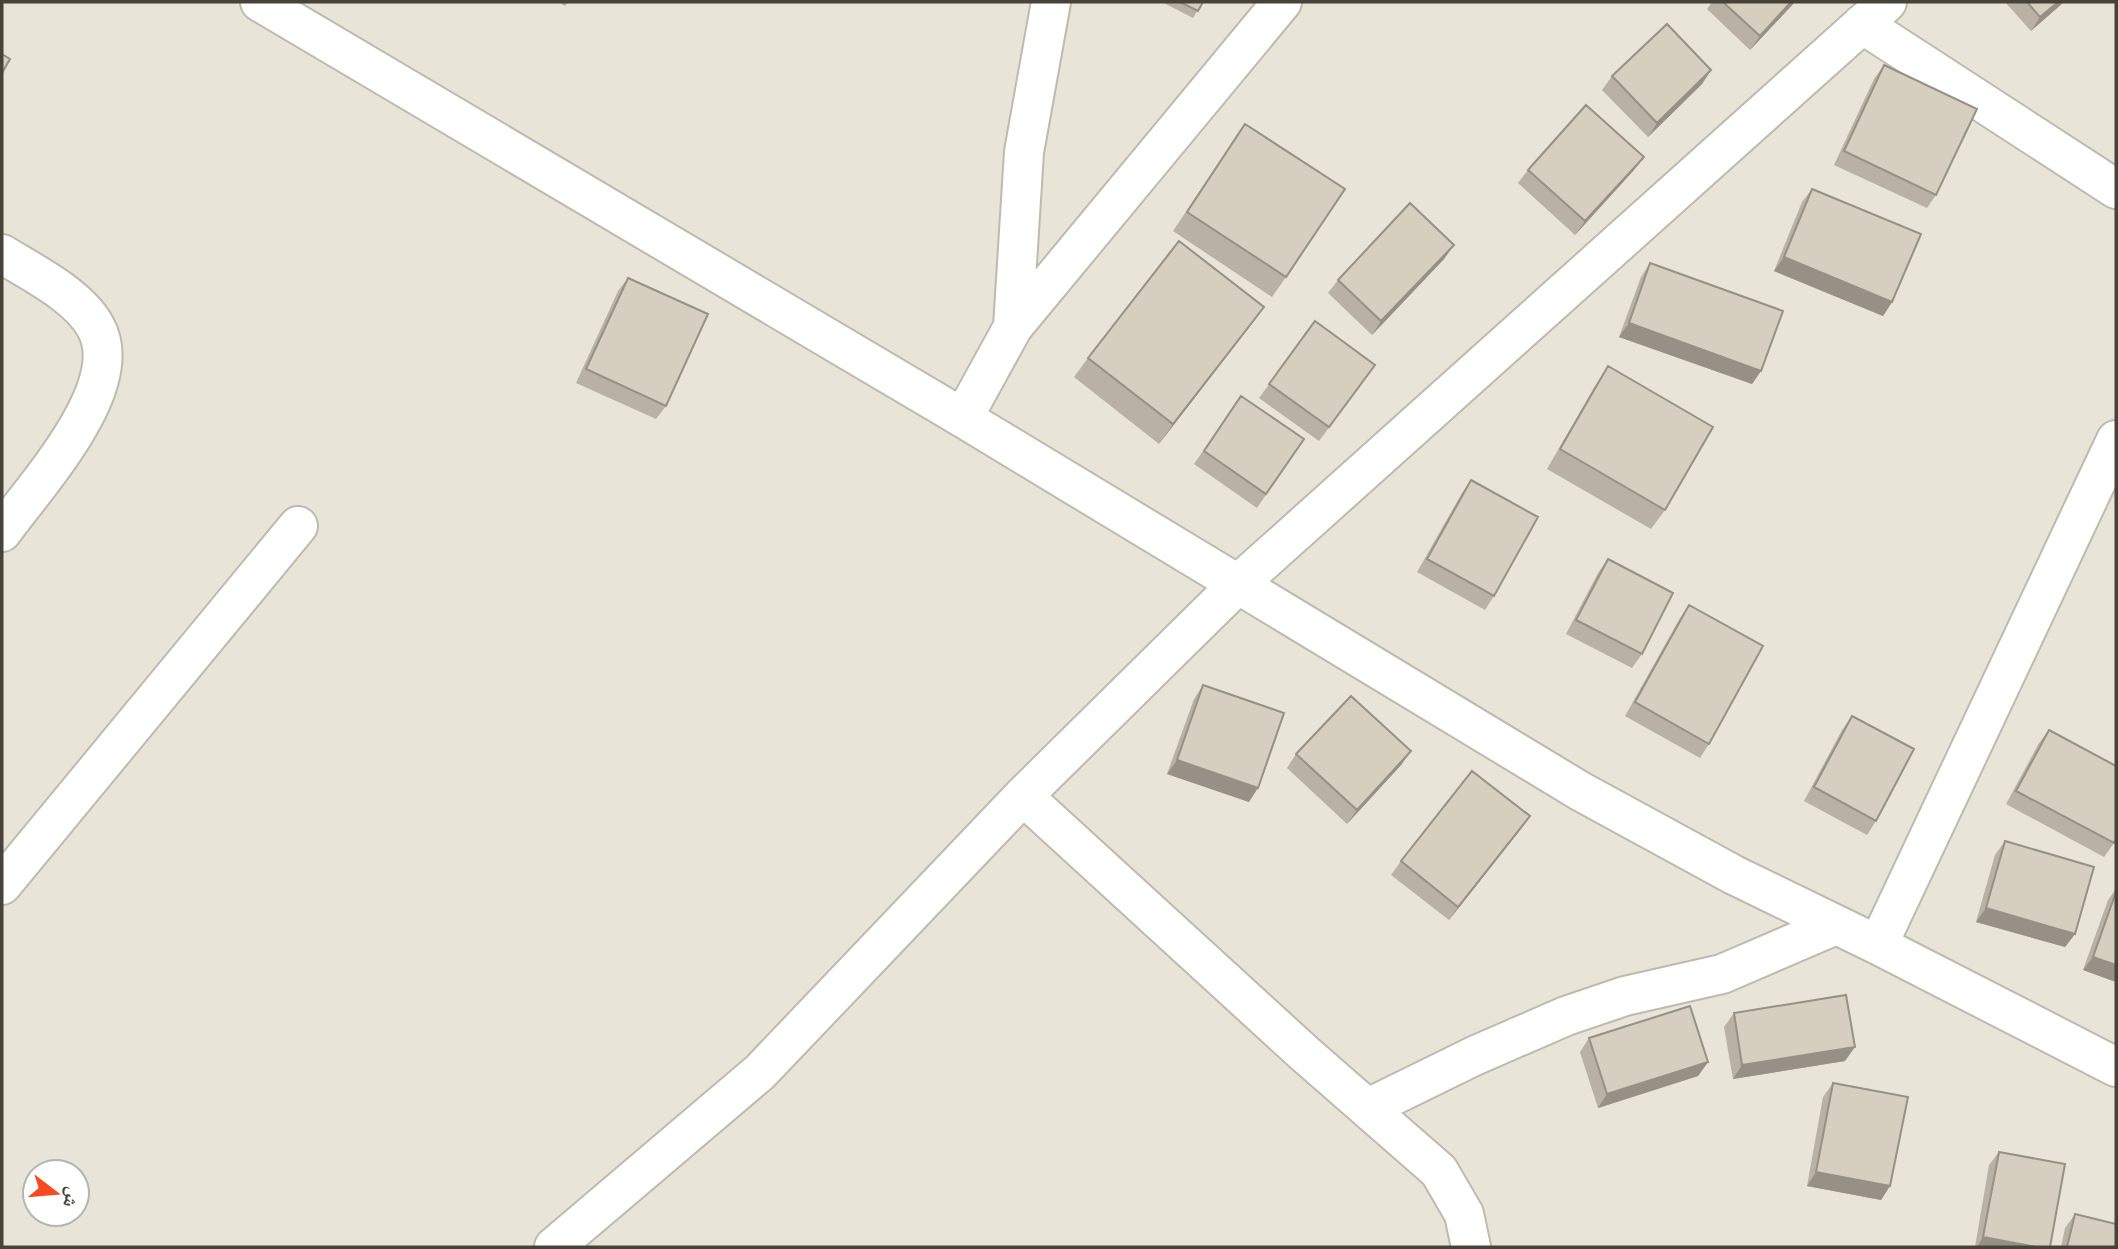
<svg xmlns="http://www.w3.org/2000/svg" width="2118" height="1249" viewBox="0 0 2118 1249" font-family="Quicksand,'Noto Naskh Arabic',sans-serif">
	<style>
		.residential { fill: #e8e4d8; fill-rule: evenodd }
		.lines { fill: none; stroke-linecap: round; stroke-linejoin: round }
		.minor-casing { stroke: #c0baac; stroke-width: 42 }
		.minor { stroke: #fff; stroke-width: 38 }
		.wall { fill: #b8b1a4 }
		.shaded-wall { fill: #969086 }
		.building { fill: #d6cebf; stroke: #969086; stroke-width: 2 }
	</style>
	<rect width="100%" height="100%" fill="#f4f2ea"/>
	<path class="residential" d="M 2,2 L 2116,2 L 2116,1247 L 2,1247 ZM 35,1172 L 77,1172 L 77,1214 L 35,1214 Z"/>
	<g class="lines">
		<defs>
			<path id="minor" d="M 260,2 L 963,418 L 1580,791 L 1734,875 L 1878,945 L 2116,1067
				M 1862,24 L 2116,189
				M 2,254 C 31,272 78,295 95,326 C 130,385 35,486 2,532
				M 1013,327 L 1024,152 L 1051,2
				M 963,418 L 1013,327 L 1282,2
				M 1023,796 L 1304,1053 L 1439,1171 L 1464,1214 L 1471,1247
				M 2,885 L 298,526
				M 1878,945 L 2116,440
				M 1368,1108 L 1474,1056 L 1566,1016 L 1625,996 L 1722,974 L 1836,925
				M 554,1247 L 760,1072 L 1023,796 L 1237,585 L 1887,2"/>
		</defs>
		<use href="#minor" class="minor-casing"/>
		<use href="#minor" class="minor"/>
	</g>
	<path class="wall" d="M 558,2 L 568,2 L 565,6 Z
		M 1162,2 L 1203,2 L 1193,18 Z
		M 1712,2 L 1795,2 L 1750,50 L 1707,9 Z
		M 2005,2 L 2064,2 L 2031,31 Z
		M 1884,65 L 1936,195 L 1927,208 L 1834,165 L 1874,79 Z
		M 1711,70 L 1702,84 L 1648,137 L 1602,90 L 1612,76 Z
		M 1245,124 L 1286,277 L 1272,297 L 1173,231 Z
		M 1528,170 L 1634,170 L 1575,235 L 1518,183 Z
		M 1812,189 L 1892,302 L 1883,316 L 1774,271 L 1802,202 Z
		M 1454,245 L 1444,259 L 1372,335 L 1328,293 L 1338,280 Z
		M 1650,263 L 1761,371 L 1752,384 L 1619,337 L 1641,277 Z
		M 628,278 L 666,406 L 656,419 L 576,383 L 618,291 Z
		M 1264,307 L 1250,326 L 1159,444 L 1074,377 L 1088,358 Z
		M 1315,321 L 1375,365 L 1319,441 L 1259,398 Z
		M 1608,366 L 1665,510 L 1651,529 L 1547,469 L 1595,386 Z
		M 1241,396 L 1304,439 L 1257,508 L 1194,464 Z
		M 1471,480 L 1494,596 L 1485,610 L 1417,572 L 1462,493 Z
		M 1608,559 L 1642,654 L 1632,668 L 1566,634 L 1598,573 Z
		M 1689,605 L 1709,744 L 1700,758 L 1625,716 L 1680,618 Z
		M 1203,685 L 1249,802 L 1167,774 L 1194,699 Z
		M 1852,716 L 1876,821 L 1867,835 L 1804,801 L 1842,730 Z
		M 2049,730 L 2114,843 L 2104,857 L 2006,804 L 2039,743 Z
		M 1411,751 L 1401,765 L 1347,824 L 1287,768 L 1296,754 Z
		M 1520,830 L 1449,920 L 1391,875 L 1401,861 Z
		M 2005,841 L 2075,934 L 2065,947 L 1976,922 L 1995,855 Z
		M 2116,889 L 2116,982 L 2083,970 L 2108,900 Z
		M 1734,1013 L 1845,1061 L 1733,1079 L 1724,1027 Z
		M 1589,1038 L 1708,1062 L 1698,1076 L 1598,1108 L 1580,1052 Z
		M 1833,1083 L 1890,1186 L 1881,1200 L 1807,1186 L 1823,1097 Z
		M 1999,1152 L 2050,1247 L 1975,1247 L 1989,1165 Z
		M 2075,1214 L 2116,1247 L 2061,1247 L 2065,1228 Z"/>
	<path class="shaded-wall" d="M 1791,2 L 1795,2 L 1750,50 L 1760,36 Z
		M 2058,2 L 2064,2 L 2031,31 L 2040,17 Z
		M 1711,70 L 1702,84 L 1648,137 L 1657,123 Z
		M 1644,157 L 1634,170 L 1575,235 L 1585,221 Z
		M 1454,245 L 1444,259 L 1372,335 L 1381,321 Z
		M 1784,257 L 1892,302 L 1883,316 L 1774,271 Z
		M 1264,307 L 1250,326 L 1159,444 L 1173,424 Z
		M 1629,323 L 1761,371 L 1752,384 L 1619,337 Z
		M 1411,751 L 1401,765 L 1347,824 L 1357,810 Z
		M 1177,760 L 1258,788 L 1249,802 L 1167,774 Z
		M 1530,816 L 1520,830 L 1449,920 L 1458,907 Z
		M 1986,908 L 2075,934 L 2065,947 L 1976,922 Z
		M 2093,957 L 2116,965 L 2116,982 L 2083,970 Z
		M 1855,1047 L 1845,1061 L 1733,1079 L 1742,1065 Z
		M 1708,1062 L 1698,1076 L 1598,1108 L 1607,1094 Z
		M 1816,1172 L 1890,1186 L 1881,1200 L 1807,1186 Z
		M 1983,1237 L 2036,1247 L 1977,1247 Z"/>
	<path class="building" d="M 1180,2 L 1203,2 L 1198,11 Z
		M 1723,2 L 1791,2 L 1760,36 Z
		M 2027,2 L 2058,2 L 2040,17 Z
		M 1667,24 L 1711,70 L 1657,123 L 1612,76 Z
		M 2,54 L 10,59 L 2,73 Z
		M 1884,65 L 1977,109 L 1936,195 L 1844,151 Z
		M 1586,105 L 1644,157 L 1585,221 L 1528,170 Z
		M 1245,124 L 1345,189 L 1286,277 L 1187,212 Z
		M 1812,189 L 1921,234 L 1892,302 L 1784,257 Z
		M 1410,203 L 1454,245 L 1381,321 L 1338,280 Z
		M 1179,241 L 1264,307 L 1173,424 L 1088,358 Z
		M 1650,263 L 1783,311 L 1761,371 L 1629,323 Z
		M 628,278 L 708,314 L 666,406 L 586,369 Z
		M 1315,321 L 1375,365 L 1329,427 L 1269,384 Z
		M 1608,366 L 1713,427 L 1665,510 L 1560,449 Z
		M 1241,396 L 1304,439 L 1266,494 L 1204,451 Z
		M 1471,480 L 1538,517 L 1494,596 L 1427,559 Z
		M 1608,559 L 1673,593 L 1642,654 L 1576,620 Z
		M 1689,605 L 1763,646 L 1709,744 L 1635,702 Z
		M 1203,685 L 1284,713 L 1258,788 L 1177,760 Z
		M 1351,696 L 1411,751 L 1357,810 L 1296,754 Z
		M 1852,716 L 1914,749 L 1876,821 L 1814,787 Z
		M 2049,730 L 2116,766 L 2116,839 L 2114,843 L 2016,791 Z
		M 1472,771 L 1530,816 L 1458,907 L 1401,861 Z
		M 2005,841 L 2094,867 L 2075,934 L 1986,908 Z
		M 2116,892 L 2116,965 L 2093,957 Z
		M 1846,995 L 1855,1047 L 1742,1065 L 1734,1013 Z
		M 1690,1006 L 1708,1062 L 1607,1094 L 1589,1038 Z
		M 1833,1083 L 1908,1097 L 1890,1186 L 1816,1172 Z
		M 1999,1152 L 2065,1164 L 2050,1247 L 2036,1247 L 1983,1237 Z
		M 2075,1214 L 2116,1224 L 2116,1247 L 2067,1247 Z"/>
	<rect width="2118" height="1249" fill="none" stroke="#484338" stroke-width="7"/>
	<g transform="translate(56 1193) rotate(106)"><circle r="33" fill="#ffffff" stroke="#b6b4af" stroke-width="2"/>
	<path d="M0-5L12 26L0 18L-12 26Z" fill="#f64b1f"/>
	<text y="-10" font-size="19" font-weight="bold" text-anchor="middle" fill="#484338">ش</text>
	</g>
</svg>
